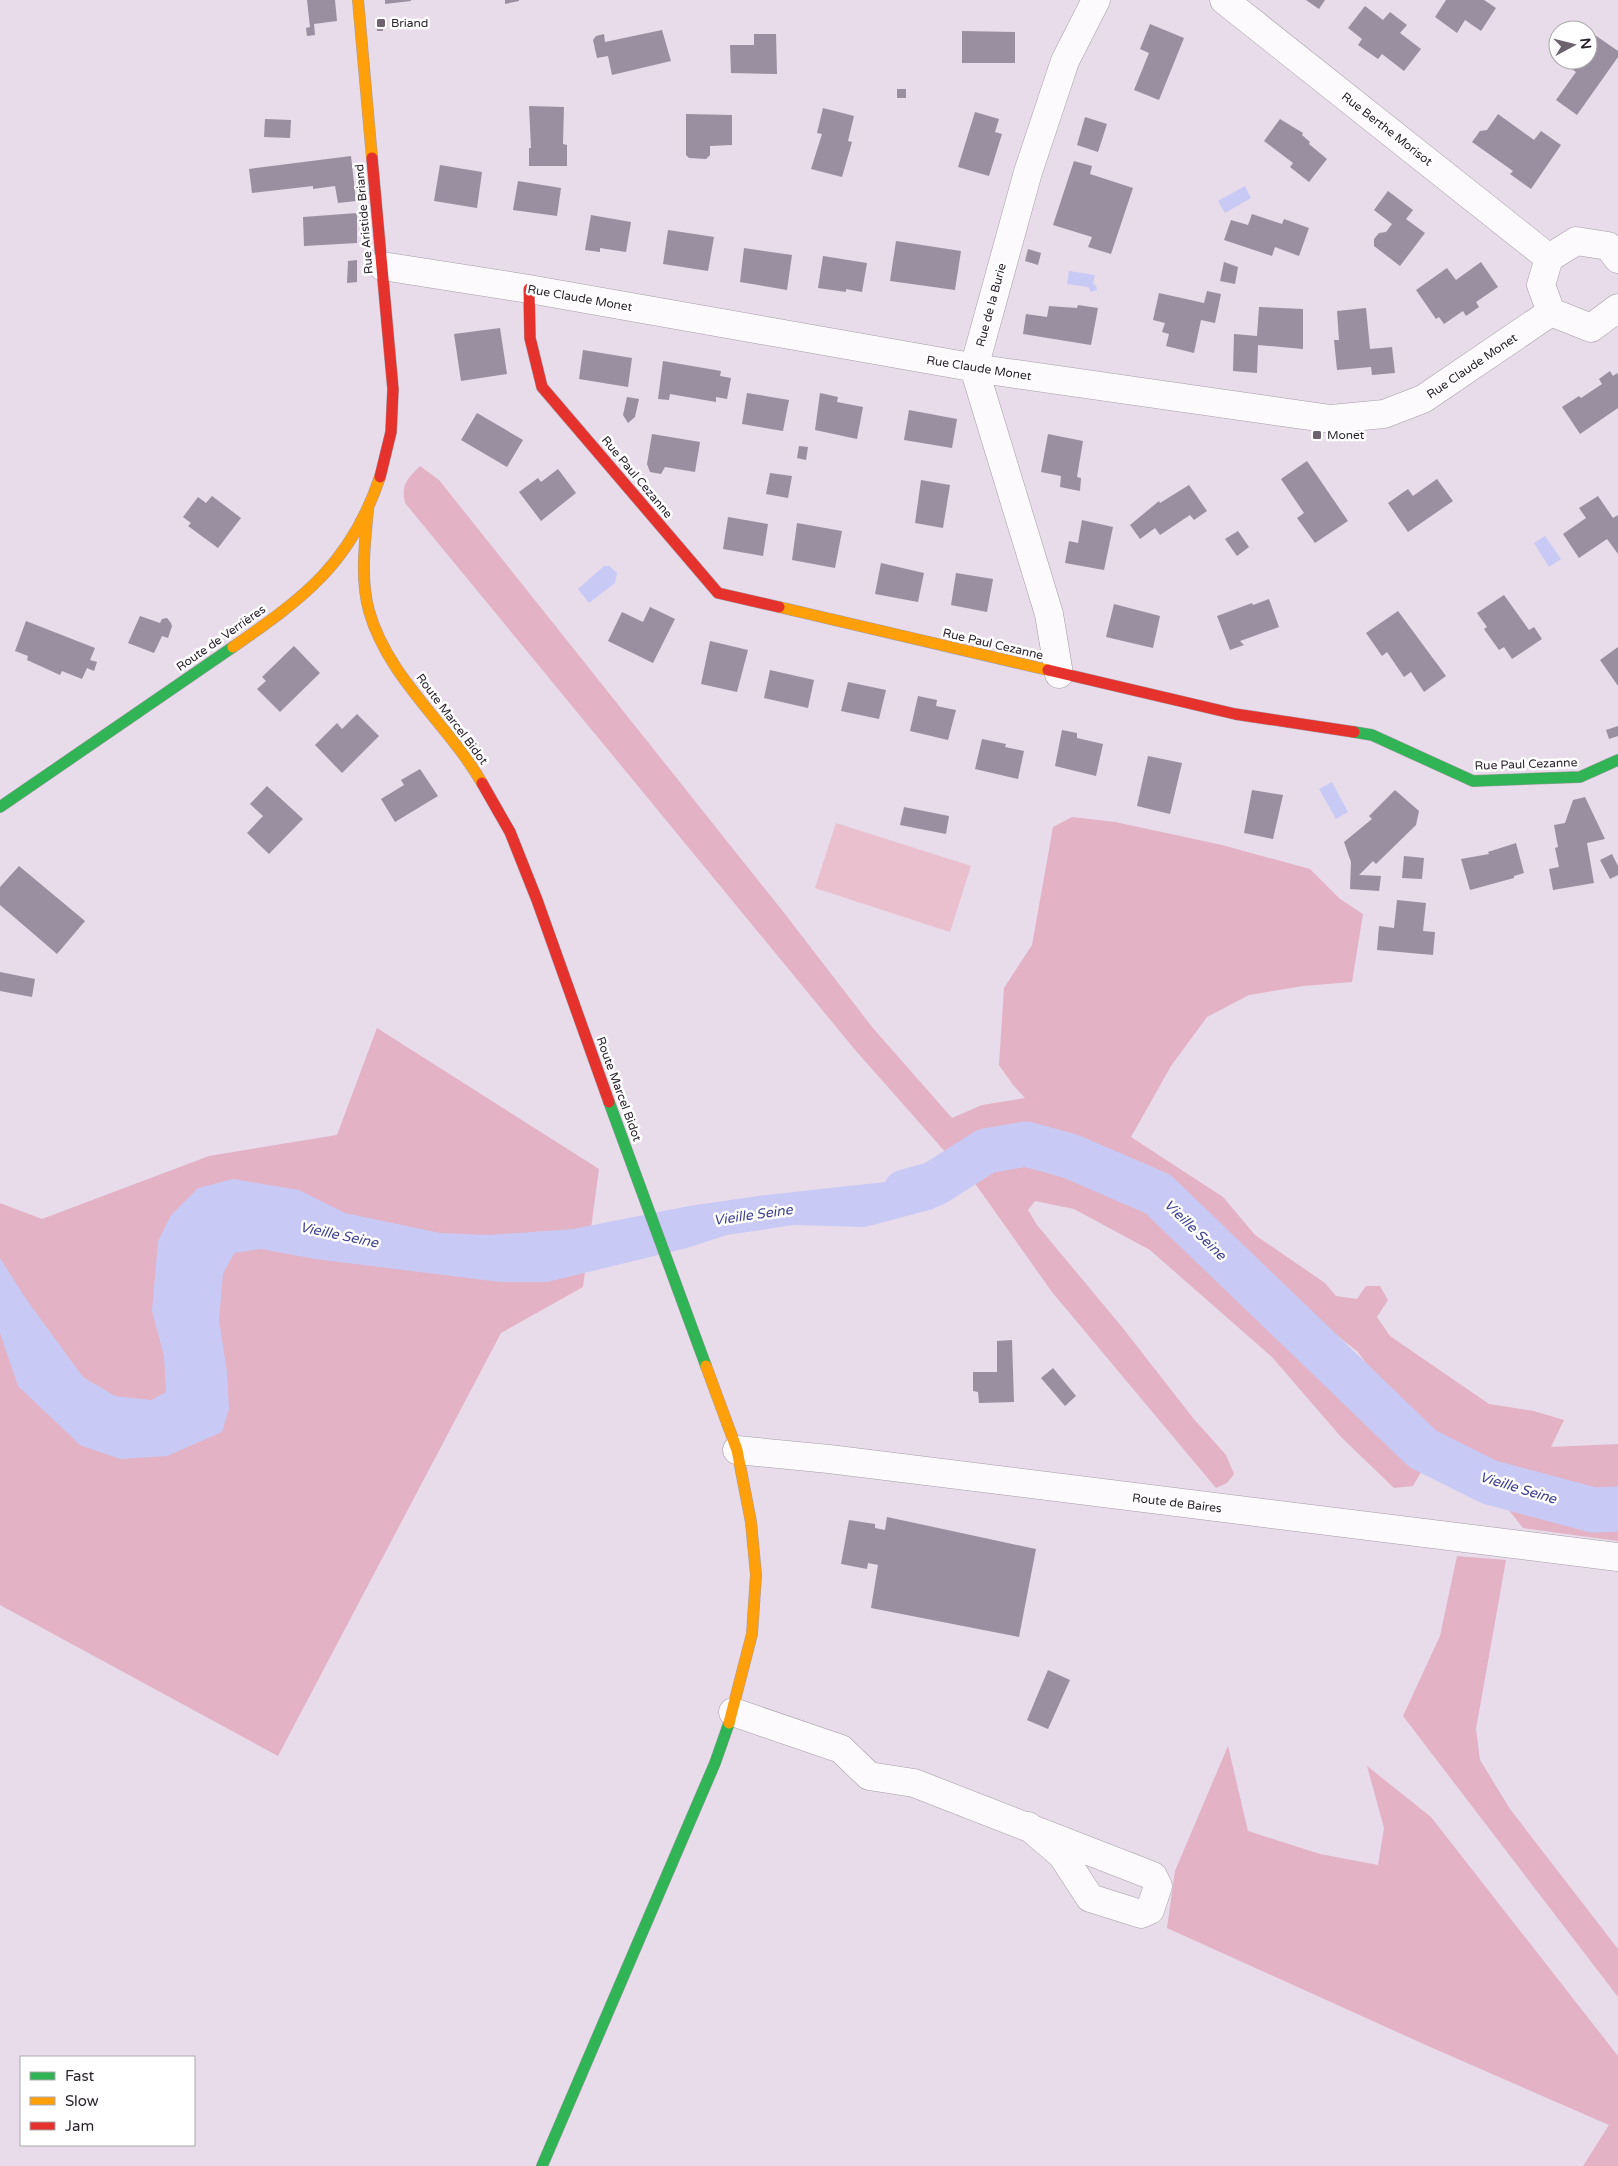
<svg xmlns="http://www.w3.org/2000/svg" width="1618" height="2166" viewBox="0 0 1618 2166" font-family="'Varela Round',sans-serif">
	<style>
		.green { fill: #eac0ce }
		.forest { fill: #e3b2c4 }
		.water { fill: #c8caf5 }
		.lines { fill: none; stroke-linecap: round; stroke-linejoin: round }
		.river { stroke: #c8caf5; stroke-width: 45 }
		.building { fill: #998fa0 }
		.street-casing { stroke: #a59ca7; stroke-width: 29 }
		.fast-casing { stroke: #a59ca7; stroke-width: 12 }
		.slow-casing { stroke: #a59ca7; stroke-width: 12 }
		.jam-casing { stroke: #a59ca7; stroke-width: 12 }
		.street { stroke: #fcfafc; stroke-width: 28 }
		.fast { stroke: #30b455; stroke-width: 11 }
		.slow { stroke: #ff9f0a; stroke-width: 11 }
		.jam { stroke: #e5322d; stroke-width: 11 }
		.poi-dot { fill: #6d636f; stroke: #fff; stroke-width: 2 }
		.labels { text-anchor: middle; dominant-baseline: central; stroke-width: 5; stroke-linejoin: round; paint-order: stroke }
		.poi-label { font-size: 12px; fill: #2b232d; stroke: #fff; text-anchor: start }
		.street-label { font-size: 12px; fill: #2b232d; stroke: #fff }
		.water-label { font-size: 14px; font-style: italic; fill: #414392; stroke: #fff }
	</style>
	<rect width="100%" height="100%" fill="#e8dbea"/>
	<path class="green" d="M 836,823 L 971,866 L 950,932 L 815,888 Z"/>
	<path class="forest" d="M 420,466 L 439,480 L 785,914 L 872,1027 L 952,1118 L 982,1105 L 1025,1098 L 1013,1085 L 999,1065 L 1004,988 L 1032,945 L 1053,827 L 1072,817 L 1115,822 L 1222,845 L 1310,869 L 1340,899 L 1363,914 L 1352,982 L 1303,986 L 1249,995 L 1207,1017 L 1171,1066 L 1131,1137 L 1223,1197 L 1255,1235 L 1325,1283 L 1336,1296 L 1357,1299 L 1366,1286 L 1380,1286 L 1388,1300 L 1377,1317 L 1390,1336 L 1489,1404 L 1534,1411 L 1564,1420 L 1551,1447 L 1618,1444 L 1618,1505 L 1608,1505 L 1556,1494 L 1463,1459 L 1408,1423 L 1358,1352 L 1281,1291 L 1188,1204 L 1101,1152 L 1034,1133 L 997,1132 L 948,1155 L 856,1051 L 405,503 C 401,485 407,479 420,466 Z
		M 377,1028 L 599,1169 L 583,1287 L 501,1333 L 278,1756 L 0,1605 L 0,1203 L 42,1219 L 209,1156 L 337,1135 Z
		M 1018,1155 L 1056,1161 L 1153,1215 L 1209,1268 L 1283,1333 L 1409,1457 L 1421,1472 L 1413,1486 L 1394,1488 L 1341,1437 L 1272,1357 L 1150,1250 L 1074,1209 L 1035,1201 L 1028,1210 L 1037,1225 L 1122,1327 L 1193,1418 L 1226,1455 L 1234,1474 L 1227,1483 L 1216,1488 L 1052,1292 L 974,1182 L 1000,1161 Z
		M 1496,1494 L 1540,1507 L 1618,1520 L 1618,1541 L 1523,1528 Z
		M 1457,1556 L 1506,1560 L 1476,1729 L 1480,1760 L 1510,1809 L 1618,1949 L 1618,1997 L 1403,1716 L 1440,1636 Z
		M 1228,1746 L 1248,1831 L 1320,1854 L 1378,1865 L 1384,1828 L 1367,1766 L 1431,1817 L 1618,2056 L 1618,2166 L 1583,2166 L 1609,2125 L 1428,2046 L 1167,1928 L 1175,1871 Z"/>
	<path class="water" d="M 1245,186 L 1251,198 L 1225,213 L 1218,201 Z
		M 1069,271 L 1095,275 L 1093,283 L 1096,286 L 1097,290 L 1091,292 L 1088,287 L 1067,284 Z
		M 1545,536 L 1561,559 L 1549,567 L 1534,543 Z
		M 604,566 L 609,566 L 617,573 L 615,583 L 589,603 L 578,589 Z
		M 1332,782 L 1348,812 L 1336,819 L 1319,789 Z
		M 948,1155 L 974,1182 L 933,1209 L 865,1227 L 794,1225 L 727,1235 L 687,1248 L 547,1282 L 500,1282 L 315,1259 L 261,1249 L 234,1253 L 223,1274 L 219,1320 L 227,1372 L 229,1409 L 222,1432 L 167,1456 L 120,1459 L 80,1445 L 18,1386 L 0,1333 L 0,1258 L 26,1299 L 83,1377 L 115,1396 L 151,1400 L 166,1392 L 164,1356 L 152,1311 L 158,1241 L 171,1215 L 198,1188 L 233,1179 L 299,1190 L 345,1213 L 440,1233 L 490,1235 L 573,1229 L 689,1206 L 758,1196 L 885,1182 L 911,1175 Z"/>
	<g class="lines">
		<path class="river" d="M 905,1192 L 934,1184 L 986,1151 L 1026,1144 L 1070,1156 L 1158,1194 L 1423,1449 L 1489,1482 L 1593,1510 L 1618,1509"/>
	</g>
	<path class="building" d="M 307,0 L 335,0 L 337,21 L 314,24 L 315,35 L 307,36 L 306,28 L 310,27 Z
		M 385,0 L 411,0 L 411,1 L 385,4 Z
		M 505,0 L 519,0 L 519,1 L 505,4 Z
		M 1306,0 L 1325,0 L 1319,9 Z
		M 1446,0 L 1484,0 L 1496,8 L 1481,31 L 1465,20 L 1457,33 L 1435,17 Z
		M 1365,6 L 1383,20 L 1390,12 L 1407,25 L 1400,33 L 1421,49 L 1404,71 L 1382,54 L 1378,59 L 1358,45 L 1362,39 L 1348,28 Z
		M 376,19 L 382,19 L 383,31 L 377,31 Z
		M 1150,24 L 1184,38 L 1159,100 L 1134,90 L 1149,53 L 1140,49 Z
		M 662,30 L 671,61 L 612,75 L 608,56 L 597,58 L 593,40 L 596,36 L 604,34 L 605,42 Z
		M 962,31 L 1015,32 L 1015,63 L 962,63 Z
		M 1592,33 L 1618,51 L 1618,57 L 1577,115 L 1556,100 L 1576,72 L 1559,60 L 1588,60 L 1588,40 Z
		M 754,34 L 776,34 L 777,74 L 731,73 L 730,45 L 754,45 Z
		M 1558,49 L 1558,60 L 1553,56 Z
		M 897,89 L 906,89 L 906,98 L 897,98 Z
		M 529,106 L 564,107 L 563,144 L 567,145 L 567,166 L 529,166 L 529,148 L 531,148 Z
		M 823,108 L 854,116 L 848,141 L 852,142 L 842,177 L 811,169 L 822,134 L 817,133 Z
		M 975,112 L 999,119 L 995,132 L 1002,134 L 989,176 L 958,167 Z
		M 686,114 L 732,115 L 732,145 L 710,146 L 710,155 L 706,159 L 689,158 L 686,155 Z
		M 1498,114 L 1534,140 L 1541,131 L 1561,145 L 1531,189 L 1510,174 L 1513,171 L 1472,142 L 1480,131 L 1487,130 Z
		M 1085,117 L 1107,124 L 1098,152 L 1077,145 Z
		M 265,119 L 291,120 L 290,138 L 264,137 Z
		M 1280,119 L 1303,133 L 1302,135 L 1310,142 L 1309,144 L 1327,159 L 1309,182 L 1290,167 L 1293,163 L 1264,141 Z
		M 351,156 L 356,201 L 338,203 L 335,186 L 313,189 L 313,186 L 252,193 L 249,169 Z
		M 1074,161 L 1092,166 L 1090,174 L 1133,188 L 1111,254 L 1088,247 L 1092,237 L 1053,225 Z
		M 440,165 L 482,172 L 477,208 L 434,201 Z
		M 518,181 L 561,188 L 557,216 L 513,210 Z
		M 1388,191 L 1413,210 L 1406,219 L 1425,233 L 1400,266 L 1374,246 L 1374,239 L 1379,233 L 1386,232 L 1392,224 L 1374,210 Z
		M 357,213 L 357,243 L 304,246 L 303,217 Z
		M 1252,214 L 1282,224 L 1284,219 L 1309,228 L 1299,256 L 1275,247 L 1272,256 L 1224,240 L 1231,220 L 1248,225 Z
		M 591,215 L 631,222 L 626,252 L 600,248 L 600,252 L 585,250 Z
		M 668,230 L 714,237 L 708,271 L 663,264 Z
		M 896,241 L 961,251 L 955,290 L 890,281 Z
		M 744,248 L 792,255 L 787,290 L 740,282 Z
		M 1028,249 L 1041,253 L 1038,265 L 1025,261 Z
		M 823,256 L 867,263 L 862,292 L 846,289 L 846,292 L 818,288 Z
		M 357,260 L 357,282 L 347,283 L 348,261 Z
		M 1224,262 L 1238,267 L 1235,284 L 1220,281 Z
		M 1481,262 L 1498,287 L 1476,302 L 1479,307 L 1466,316 L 1463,311 L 1444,324 L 1439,317 L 1436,319 L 1416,290 L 1447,268 L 1456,280 Z
		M 1207,291 L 1221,294 L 1215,323 L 1201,320 L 1194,353 L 1166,346 L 1169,334 L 1162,332 L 1165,323 L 1153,320 L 1159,293 L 1204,303 Z
		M 1078,305 L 1098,308 L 1091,345 L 1023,334 L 1026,314 L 1047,317 L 1049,306 L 1077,308 Z
		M 1259,307 L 1303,309 L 1303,349 L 1258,345 L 1257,373 L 1233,371 L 1234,334 L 1257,336 Z
		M 1366,308 L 1370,349 L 1392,347 L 1395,373 L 1372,375 L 1371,367 L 1337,370 L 1334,340 L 1339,340 L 1337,311 Z
		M 500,328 L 507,374 L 461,381 L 454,334 Z
		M 583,350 L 632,358 L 628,387 L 579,379 Z
		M 663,361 L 721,371 L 720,376 L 731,378 L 727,399 L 716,397 L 716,402 L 670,394 L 669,400 L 658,399 Z
		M 1610,371 L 1613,376 L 1617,373 L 1618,375 L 1618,408 L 1580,434 L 1562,407 L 1579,396 L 1581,398 L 1602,384 L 1599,379 Z
		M 747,393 L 789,400 L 783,431 L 742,424 Z
		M 820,393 L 838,397 L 837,402 L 863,407 L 857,439 L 815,430 Z
		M 627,397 L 639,399 L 635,417 L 628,423 L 623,415 Z
		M 909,410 L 957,419 L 952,448 L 904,440 Z
		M 477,413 L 523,440 L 507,467 L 461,440 Z
		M 652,434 L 700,442 L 695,472 L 665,467 L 661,474 L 650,472 L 647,464 Z
		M 1048,434 L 1083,441 L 1077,477 L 1081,478 L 1080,491 L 1060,487 L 1061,476 L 1041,472 Z
		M 799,446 L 808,447 L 806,460 L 797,458 Z
		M 1307,461 L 1348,521 L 1315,543 L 1297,518 L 1304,513 L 1281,479 Z
		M 558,469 L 576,493 L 541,521 L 519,492 L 538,478 L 541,482 Z
		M 770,473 L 792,476 L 788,498 L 766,494 Z
		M 1437,479 L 1453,501 L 1408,532 L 1388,503 L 1408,489 L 1413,496 Z
		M 921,480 L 950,485 L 943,528 L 915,523 Z
		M 1189,485 L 1207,511 L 1194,520 L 1190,515 L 1160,535 L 1155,528 L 1140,539 L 1130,525 L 1159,501 L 1160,503 Z
		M 212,496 L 241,518 L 218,548 L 188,526 L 191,523 L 183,517 L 198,497 L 206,503 Z
		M 1598,496 L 1613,518 L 1618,515 L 1618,554 L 1607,539 L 1579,558 L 1563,534 L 1586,518 L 1579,508 Z
		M 728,517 L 768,524 L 763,556 L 723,549 Z
		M 1082,520 L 1113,527 L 1104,570 L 1065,563 L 1069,541 L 1078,543 Z
		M 797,523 L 842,531 L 835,568 L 792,560 Z
		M 1238,531 L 1249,547 L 1237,556 L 1225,539 Z
		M 881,563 L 924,573 L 918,602 L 875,594 Z
		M 956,573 L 993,579 L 987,612 L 951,605 Z
		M 1504,595 L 1529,630 L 1534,627 L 1542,639 L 1512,659 L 1504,647 L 1499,650 L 1484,629 L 1487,627 L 1477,613 Z
		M 1269,599 L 1279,627 L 1240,641 L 1244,645 L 1230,650 L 1217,616 L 1252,603 L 1253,605 Z
		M 1114,604 L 1160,616 L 1153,648 L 1106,637 Z
		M 650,607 L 675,619 L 653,663 L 608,641 L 622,612 L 643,622 Z
		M 1398,611 L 1446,676 L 1424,692 L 1411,672 L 1404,677 L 1387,652 L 1382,656 L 1366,633 Z
		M 140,616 L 160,623 L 162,619 L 167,618 L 171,623 L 172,626 L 168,638 L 162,636 L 154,653 L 128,643 Z
		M 26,621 L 95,648 L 90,660 L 97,662 L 94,671 L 87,668 L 82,679 L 62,671 L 60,675 L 27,660 L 28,656 L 15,651 Z
		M 710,641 L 748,650 L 737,692 L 701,684 Z
		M 294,646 L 320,673 L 280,712 L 257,689 L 266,681 L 262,677 Z
		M 1618,647 L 1618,686 L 1600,660 Z
		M 770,670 L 814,680 L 808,708 L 764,698 Z
		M 848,682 L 886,690 L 879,719 L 841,711 Z
		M 918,696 L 937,700 L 936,706 L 956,710 L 948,740 L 910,731 Z
		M 357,714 L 379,736 L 342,773 L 315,745 L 337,723 L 342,729 Z
		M 1618,726 L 1618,736 L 1609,739 L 1606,730 Z
		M 1062,730 L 1077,733 L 1077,738 L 1103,744 L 1096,776 L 1055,766 Z
		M 982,739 L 1006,744 L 1005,747 L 1024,751 L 1018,779 L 975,769 Z
		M 1148,756 L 1182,763 L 1170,814 L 1137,806 Z
		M 420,769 L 438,796 L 395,822 L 381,799 L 404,785 L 401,780 Z
		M 267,786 L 303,819 L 269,854 L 247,833 L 263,816 L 250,804 Z
		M 1252,790 L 1283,795 L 1273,839 L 1244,833 Z
		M 1395,790 L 1419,811 L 1416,825 L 1376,864 L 1373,861 L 1359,875 L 1381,876 L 1379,891 L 1350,889 L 1351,862 L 1344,842 L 1372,819 L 1369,816 Z
		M 1585,797 L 1605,839 L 1587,843 L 1594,883 L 1553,890 L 1549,869 L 1559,867 L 1555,848 L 1558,847 L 1554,825 L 1565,823 L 1573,800 Z
		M 904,807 L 949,816 L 946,834 L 900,825 Z
		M 1516,843 L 1524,873 L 1514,876 L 1514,878 L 1470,890 L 1461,859 L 1489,854 L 1488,852 Z
		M 1612,854 L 1618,866 L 1618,875 L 1610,879 L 1600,860 Z
		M 1404,856 L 1424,858 L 1422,879 L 1402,878 Z
		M 19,866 L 85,921 L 57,954 L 0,905 L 0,887 Z
		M 1397,900 L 1426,903 L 1423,931 L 1435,932 L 1433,955 L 1377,950 L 1379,926 L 1394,928 Z
		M 0,972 L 35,979 L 32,997 L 0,991 Z
		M 1012,1340 L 1014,1402 L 979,1403 L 978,1392 L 973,1391 L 973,1372 L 997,1372 L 997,1341 Z
		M 1053,1368 L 1076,1396 L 1065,1406 L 1041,1378 Z
		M 887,1517 L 1036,1549 L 1019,1637 L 871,1608 L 878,1565 L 868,1563 L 867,1569 L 841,1564 L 849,1520 L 875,1524 L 875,1528 L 885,1530 Z
		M 1048,1670 L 1070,1680 L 1048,1729 L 1027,1720 Z"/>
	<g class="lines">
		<defs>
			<path id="street" d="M 1224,0 L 1549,258
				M 1618,259 L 1608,246 L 1576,241 L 1549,258 L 1541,285 L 1551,312 L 1591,328 L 1618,308
				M 382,266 L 529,289 L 988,370 L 1331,419 L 1384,414 L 1423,399 L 1551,312
				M 1059,674 L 1049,614 L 974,368 L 1028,172 L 1065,61 L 1096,0
				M 737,1450 L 829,1459 L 1618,1557
				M 733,1712 L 841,1749 L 869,1776 L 914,1783 L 1153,1876 L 1158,1886 L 1150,1910 L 1141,1914 L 1090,1898 L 1062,1855 L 1028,1826"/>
			<path id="fast" d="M 1354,732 L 1372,735 L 1473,781 L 1580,777 L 1618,760
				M 0,807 L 233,647
				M 609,1102 L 706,1366
				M 542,2166 L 715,1763 L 729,1723"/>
			<path id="slow" d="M 358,0 L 372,158
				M 368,509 C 365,543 360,578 369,611 C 388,678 448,724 482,783
				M 779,607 L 1048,670
				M 233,647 C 305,597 351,563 380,477
				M 706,1366 L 737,1450 L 751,1522 L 756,1575 L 752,1634 L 729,1723"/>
			<path id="jam" d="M 372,158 L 393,389 L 391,432 L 380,477
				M 529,289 L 530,338 L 542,387 L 718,593 L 779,607
				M 1048,670 L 1235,714 L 1354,732
				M 482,783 L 510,832 L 537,900 L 609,1102"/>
		</defs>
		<use href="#street" class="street-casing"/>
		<use href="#fast" class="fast-casing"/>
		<use href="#slow" class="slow-casing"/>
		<use href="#jam" class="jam-casing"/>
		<use href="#street" class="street"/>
		<use href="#fast" class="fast"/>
		<use href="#slow" class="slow"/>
		<use href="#jam" class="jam"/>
	</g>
	<g class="poi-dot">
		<rect x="376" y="18" width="10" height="10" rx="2.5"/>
		<rect x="1312" y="430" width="10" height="10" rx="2.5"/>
	</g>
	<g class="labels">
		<g class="poi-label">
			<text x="391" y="23">Briand</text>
			<text x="1327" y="435">Monet</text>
		</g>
		<g class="street-label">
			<text transform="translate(1387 129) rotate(38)">Rue Berthe Morisot</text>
			<text transform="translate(364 219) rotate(-95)">Rue Aristide Briand</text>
			<text transform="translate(580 298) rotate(10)">Rue Claude Monet</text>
			<text transform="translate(991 305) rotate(-75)">Rue de la Burie</text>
			<text transform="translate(1472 366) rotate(-34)">Rue Claude Monet</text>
			<text transform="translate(979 368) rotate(9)">Rue Claude Monet</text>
			<text transform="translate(637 477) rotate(50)">Rue Paul Cezanne</text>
			<text transform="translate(221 638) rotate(-35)">Route de Verrières</text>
			<text transform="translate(993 644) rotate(13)">Rue Paul Cezanne</text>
			<text transform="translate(452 719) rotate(53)">Route Marcel Bidot</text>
			<text transform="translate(1526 764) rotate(-2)">Rue Paul Cezanne</text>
			<text transform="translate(619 1089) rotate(70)">Route Marcel Bidot</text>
			<text transform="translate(1177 1503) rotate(7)">Route de Baires</text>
		</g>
		<g class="water-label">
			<text transform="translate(753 1215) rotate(-8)">Vieille Seine</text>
			<text transform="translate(1195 1230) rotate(44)">Vieille Seine</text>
			<text transform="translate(339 1235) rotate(12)">Vieille Seine</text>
			<text transform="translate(1518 1488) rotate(17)">Vieille Seine</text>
		</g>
	</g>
	<rect x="20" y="2056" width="175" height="90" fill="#ffffff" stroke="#aaa7ab"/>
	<rect x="30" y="2072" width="25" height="8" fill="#30b455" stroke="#aaa7ab"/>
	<text x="65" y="2081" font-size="15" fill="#2b232d">Fast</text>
	<rect x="30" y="2097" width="25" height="8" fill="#ff9f0a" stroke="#aaa7ab"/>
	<text x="65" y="2106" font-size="15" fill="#2b232d">Slow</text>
	<rect x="30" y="2122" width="25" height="8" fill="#e5322d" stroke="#aaa7ab"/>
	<text x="65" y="2131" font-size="15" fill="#2b232d">Jam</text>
	<g transform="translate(1573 45) rotate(83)"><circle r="24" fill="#ffffff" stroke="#aaa7ab"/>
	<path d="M0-4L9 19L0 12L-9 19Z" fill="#6d636f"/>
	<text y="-8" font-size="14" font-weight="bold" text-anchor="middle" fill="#2b232d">N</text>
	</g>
</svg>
